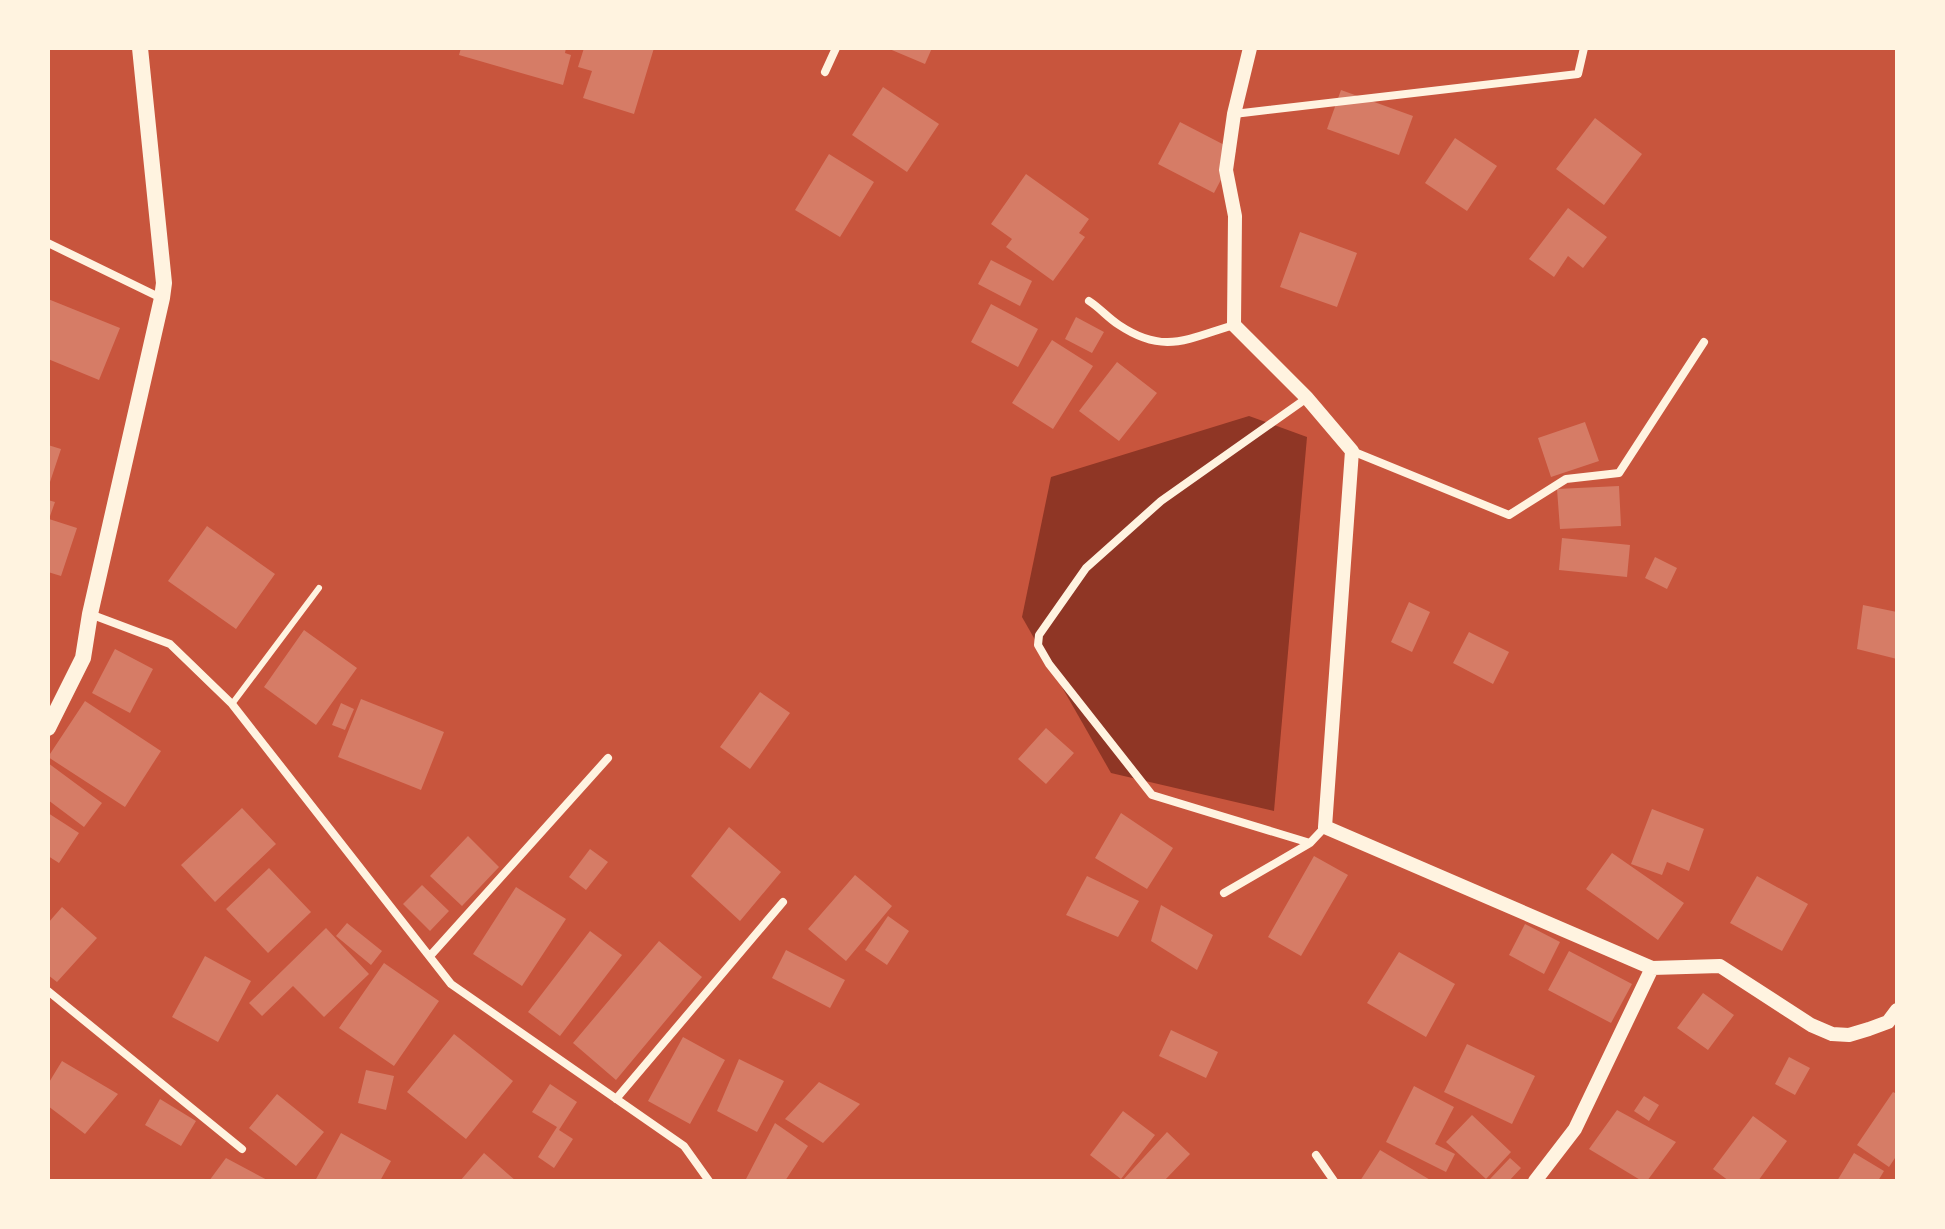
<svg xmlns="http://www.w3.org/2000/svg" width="1945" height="1229" viewBox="0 0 1945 1229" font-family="'Sofia Sans Condensed',sans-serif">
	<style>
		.water { fill: #8f3625 }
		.building { fill: #d67c66 }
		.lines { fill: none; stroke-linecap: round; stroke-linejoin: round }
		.service { stroke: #fff3e0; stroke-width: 6 }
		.minor { stroke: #fff3e0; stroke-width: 8 }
		.tertiary { stroke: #fff3e0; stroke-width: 14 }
		.secondary { stroke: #fff3e0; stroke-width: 16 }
	</style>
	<rect width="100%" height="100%" fill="#c8553d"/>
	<path class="water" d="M 1249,416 L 1307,437 L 1274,811 L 1111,773 L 1022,617 L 1051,477 Z"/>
	<path class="building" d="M 461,48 L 566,48 L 565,53 L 571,55 L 563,85 L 459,55 Z
		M 584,48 L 654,48 L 634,114 L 583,98 L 592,71 L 578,67 Z
		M 887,48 L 932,48 L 925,64 Z
		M 883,87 L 939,124 L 907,172 L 852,135 Z
		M 1341,90 L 1413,116 L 1399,155 L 1327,129 Z
		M 1595,118 L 1642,154 L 1604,205 L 1556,169 Z
		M 1180,122 L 1236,151 L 1214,193 L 1158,164 Z
		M 1455,138 L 1497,166 L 1467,211 L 1425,183 Z
		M 829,154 L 874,182 L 840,237 L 795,210 Z
		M 1026,174 L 1089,219 L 1079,233 L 1085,237 L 1053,281 L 1006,247 L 1012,239 L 991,224 Z
		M 1568,208 L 1607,237 L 1583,268 L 1568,256 L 1554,277 L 1529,259 Z
		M 1300,232 L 1357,253 L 1337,307 L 1280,287 Z
		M 991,260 L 1032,281 L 1020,306 L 978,284 Z
		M 48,299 L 120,328 L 99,380 L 48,359 Z
		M 991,304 L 1038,329 L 1018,367 L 971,342 Z
		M 1076,317 L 1104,332 L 1092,353 L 1065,339 Z
		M 1052,340 L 1093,366 L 1053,429 L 1012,403 Z
		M 1117,362 L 1157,393 L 1119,441 L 1079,411 Z
		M 1585,422 L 1599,461 L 1551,477 L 1538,438 Z
		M 48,445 L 61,449 L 49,485 L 48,485 Z
		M 1619,486 L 1621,526 L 1560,529 L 1557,489 Z
		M 48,500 L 55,502 L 49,519 L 77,528 L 61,576 L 48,572 Z
		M 207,526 L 275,574 L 236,629 L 168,581 Z
		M 1562,538 L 1630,545 L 1627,577 L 1559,570 Z
		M 1655,557 L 1677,568 L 1667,589 L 1645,578 Z
		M 1409,602 L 1430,612 L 1412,652 L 1391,642 Z
		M 1863,605 L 1897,612 L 1897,659 L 1857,649 Z
		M 304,630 L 357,668 L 316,725 L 264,687 Z
		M 1469,632 L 1509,652 L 1493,684 L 1453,663 Z
		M 115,649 L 153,669 L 130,713 L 92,693 Z
		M 760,692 L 790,713 L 750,769 L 720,747 Z
		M 361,699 L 444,732 L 421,790 L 338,757 Z
		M 85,701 L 161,751 L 125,807 L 48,757 Z
		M 341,703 L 354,709 L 345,730 L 332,725 Z
		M 1046,728 L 1074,753 L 1046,784 L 1018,759 Z
		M 48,763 L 102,803 L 84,827 L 48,800 Z
		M 242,808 L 276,844 L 215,902 L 181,865 Z
		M 1652,809 L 1704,829 L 1689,871 L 1667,862 L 1662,875 L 1631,864 Z
		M 48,813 L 79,833 L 59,863 L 48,856 Z
		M 1121,813 L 1173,848 L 1147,889 L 1095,858 Z
		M 729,827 L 781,872 L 740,921 L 691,876 Z
		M 468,836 L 499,867 L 462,906 L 430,876 Z
		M 590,849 L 608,862 L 586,890 L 569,877 Z
		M 1612,853 L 1684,903 L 1658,940 L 1586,889 Z
		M 1314,856 L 1348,875 L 1301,956 L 1268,937 Z
		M 269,868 L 311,912 L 268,953 L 226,909 Z
		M 855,875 L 892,906 L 846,961 L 808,929 Z
		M 1087,876 L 1139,901 L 1118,937 L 1066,915 Z
		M 1757,876 L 1808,904 L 1782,951 L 1730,923 Z
		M 422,885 L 449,911 L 430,931 L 403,904 Z
		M 516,887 L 566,919 L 522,986 L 473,954 Z
		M 1161,905 L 1213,935 L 1197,970 L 1151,941 Z
		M 62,907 L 97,938 L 57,982 L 48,975 L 48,923 Z
		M 888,916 L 909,931 L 887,965 L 865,950 Z
		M 347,923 L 382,951 L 371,965 L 336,936 Z
		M 1525,924 L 1560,942 L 1544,974 L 1509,955 Z
		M 326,928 L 369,974 L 324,1017 L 293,986 L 262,1016 L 249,1003 Z
		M 590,931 L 622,955 L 560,1036 L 528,1012 Z
		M 659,941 L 702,977 L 616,1080 L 573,1043 Z
		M 786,950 L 845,980 L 830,1008 L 772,978 Z
		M 1569,951 L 1632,984 L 1611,1023 L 1548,990 Z
		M 1399,952 L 1455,984 L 1426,1037 L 1367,1003 Z
		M 205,956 L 251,981 L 218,1042 L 172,1017 Z
		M 384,963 L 439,1001 L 394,1066 L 339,1028 Z
		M 1703,993 L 1734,1015 L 1708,1050 L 1677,1028 Z
		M 1171,1030 L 1218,1052 L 1206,1078 L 1159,1056 Z
		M 454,1034 L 513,1081 L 466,1139 L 407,1092 Z
		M 683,1037 L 725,1060 L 690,1124 L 648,1101 Z
		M 1467,1044 L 1535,1076 L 1512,1124 L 1444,1092 Z
		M 1789,1057 L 1810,1068 L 1795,1095 L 1775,1084 Z
		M 739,1059 L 784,1081 L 757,1132 L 717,1111 Z
		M 62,1061 L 118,1094 L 85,1134 L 48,1106 L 48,1084 Z
		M 366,1070 L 394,1076 L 386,1110 L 358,1103 Z
		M 819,1082 L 860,1104 L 823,1143 L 785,1119 Z
		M 550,1084 L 577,1102 L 559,1130 L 573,1139 L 554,1168 L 538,1157 L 557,1127 L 532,1112 Z
		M 1414,1086 L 1454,1107 L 1435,1144 L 1455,1154 L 1446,1172 L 1386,1142 Z
		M 1893,1092 L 1897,1094 L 1897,1155 L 1889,1167 L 1857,1145 Z
		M 277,1094 L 324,1132 L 296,1166 L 249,1128 Z
		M 1644,1096 L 1659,1105 L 1649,1121 L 1634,1111 Z
		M 160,1099 L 196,1121 L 181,1146 L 145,1125 Z
		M 1617,1110 L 1676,1142 L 1647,1181 L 1642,1181 L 1589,1149 Z
		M 1123,1111 L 1155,1135 L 1121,1179 L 1090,1155 Z
		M 1472,1115 L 1511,1152 L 1486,1179 L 1446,1142 Z
		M 1753,1116 L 1787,1141 L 1758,1181 L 1729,1181 L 1713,1169 Z
		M 775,1123 L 808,1146 L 785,1181 L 749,1181 L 746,1179 Z
		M 1167,1132 L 1190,1154 L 1164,1181 L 1122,1181 Z
		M 341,1133 L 391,1161 L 380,1181 L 315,1181 Z
		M 1380,1150 L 1432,1181 L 1360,1181 Z
		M 484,1153 L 516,1181 L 460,1181 Z
		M 1854,1153 L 1884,1171 L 1878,1181 L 1837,1181 Z
		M 226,1158 L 269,1181 L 209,1181 Z
		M 1510,1158 L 1521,1168 L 1509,1181 L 1493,1181 L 1490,1179 Z"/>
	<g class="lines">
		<path class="service" d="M 232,704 L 319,588"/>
		<path class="minor" d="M 825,72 L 836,48
			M 1234,114 L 1578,74 L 1584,48
			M 48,243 L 161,298
			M 1089,301 C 1100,308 1108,318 1119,325 C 1164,355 1187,339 1234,325
			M 1307,398 L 1161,501 L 1086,568 L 1039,635 L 1038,645 L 1049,664 L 1152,795 L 1310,843 L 1325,827
			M 1352,451 L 1509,515 L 1566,479 L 1619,473 L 1704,342
			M 90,614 L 170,644 L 232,704 L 451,984 L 684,1146 L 709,1181
			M 1224,893 L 1310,843
			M 430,956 L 608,758
			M 48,991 L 242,1149
			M 616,1099 L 783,902
			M 1316,1155 L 1334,1181"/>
		<path class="tertiary" d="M 1250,48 L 1234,114 L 1226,170 L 1235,216 L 1234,325 L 1307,398 L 1352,451 L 1325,827 L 1652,968 L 1720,966 L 1811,1025 L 1832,1034 L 1849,1035 L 1869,1029 L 1888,1022 L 1897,1010
			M 1535,1181 L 1575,1129 L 1652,968"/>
		<path class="secondary" d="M 48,728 L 83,658 L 90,614 L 162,298 L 164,283 L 140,48"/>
	</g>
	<rect width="1945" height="1229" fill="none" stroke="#fff3e0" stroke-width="100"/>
</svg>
